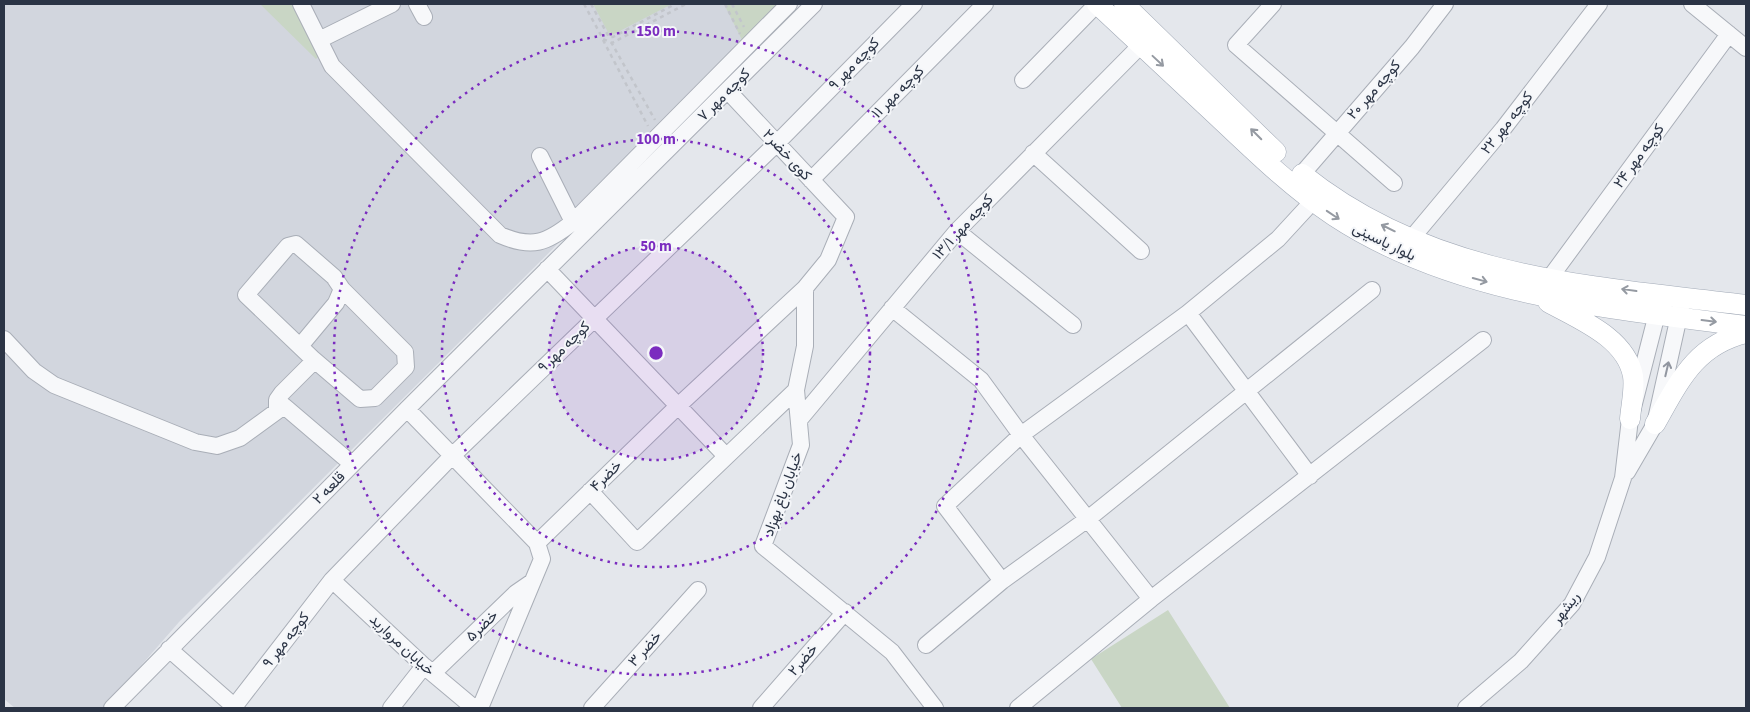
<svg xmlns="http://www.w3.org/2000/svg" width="1750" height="712" viewBox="0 0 1750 712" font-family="'Source Sans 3',Vazirmatn,sans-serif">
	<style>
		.built { fill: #d2d6de }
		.green { fill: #c9d6c5 }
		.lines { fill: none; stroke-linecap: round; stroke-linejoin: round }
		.minor-casing { stroke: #a9aeb7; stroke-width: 18 }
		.major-casing { stroke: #a3abb8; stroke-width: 21 }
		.path { stroke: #c2c5cb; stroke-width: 2.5; stroke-dasharray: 4 4; stroke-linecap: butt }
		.minor { stroke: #f7f8fa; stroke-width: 16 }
		.major { stroke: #fff; stroke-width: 20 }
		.oneway { stroke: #959aa2 }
		.oneway2 { stroke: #9196a0 }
		.ring { fill: none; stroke: #7b2cbf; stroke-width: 2.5; stroke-dasharray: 2.5 5 }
		.labels { text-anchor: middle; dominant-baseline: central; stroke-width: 4; stroke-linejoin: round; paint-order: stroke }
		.street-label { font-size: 15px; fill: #2b3445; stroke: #f4f6f9 }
		.centre { fill: #7b2cbf; stroke: #f4f6f9; stroke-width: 2.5 }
		.ring-label { font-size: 15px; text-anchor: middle; font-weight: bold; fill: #7b2cbf; stroke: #f4f6f9; stroke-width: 4; stroke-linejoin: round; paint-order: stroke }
	</style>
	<rect width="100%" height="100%" fill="#e4e7ec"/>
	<path class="built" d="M 4,4 L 798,4 L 179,622 L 104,708 L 15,708 L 4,699 Z"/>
	<path class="green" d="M 260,4 L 293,4 L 320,55 L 316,59 Z
		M 593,4 L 672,4 L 610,36 Z
		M 724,4 L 780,4 L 742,40 Z
		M 1168,610 L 1230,708 L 1122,708 L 1091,659 Z"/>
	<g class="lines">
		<defs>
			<path id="minor" d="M 301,4 L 332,66 L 500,235 C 532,249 547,243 573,222 L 789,4
				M 417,4 L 424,17
				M 1273,4 L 1236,45 L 1394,183
				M 1692,4 L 1746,48
				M 319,40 L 392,4
				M 1023,80 L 1097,4
				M 728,91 L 846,217 L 828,260 L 805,288 L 805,346 L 796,390 L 801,445 L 763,546 L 892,652 L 935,708
				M 1033,153 L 1141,251
				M 540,156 L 573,222
				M 1302,174 L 1412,47 L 1445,4
				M 811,180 L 985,4
				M 957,231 L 1073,325
				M 1411,239 L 1503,129 L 1599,4
				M 547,269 L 726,456
				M 1549,279 L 1729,34
				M 892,308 L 981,380 L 1021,435 L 1151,599
				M 1188,313 L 1310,476
				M 4,339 L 34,371 L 54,385 L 195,442 L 217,446 L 240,438 L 284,406 L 352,464
				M 312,358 L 360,399 L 375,398 L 406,367 L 405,352 L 342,289
				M 407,409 L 537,543
				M 277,410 L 277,400 L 282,393 L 312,363 L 312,358 L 246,295 L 288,246 L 296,244 L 334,277 L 342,289 L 336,303 L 301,345
				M 799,420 L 957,231 L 1141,45
				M 1627,472 L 1655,424 L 1681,307
				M 590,491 L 637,542 L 796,390
				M 332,580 L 424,666 L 474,708
				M 1002,581 L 945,506 L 1021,435 L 1188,313 L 1278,239 L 1313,201
				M 926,645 L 1002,581 L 1089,518 L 1372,290
				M 169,649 L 236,708
				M 433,673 L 516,593 L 532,582
				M 234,707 L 332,580 L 451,457 L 776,144 L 914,4
				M 112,708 L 407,409 L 814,4
				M 391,708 L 424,666
				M 480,708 L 542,559 L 537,543 L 678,406 L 805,288
				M 592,708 L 698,590
				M 761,708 L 845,612
				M 1018,708 L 1151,599 L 1483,340
				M 1466,708 L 1521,661 L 1572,604 L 1597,557 L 1623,478 L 1630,419 L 1660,302"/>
			<path id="major" d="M 1097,4 C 1138,42 1178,80 1219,118 C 1255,152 1292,188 1334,216 C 1454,295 1606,308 1746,326
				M 1124,4 L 1276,152
				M 1302,174 C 1431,278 1589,286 1746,305
				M 1548,302 C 1578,319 1626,337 1633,376 C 1635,389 1631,406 1630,419
				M 1655,424 C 1679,382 1695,345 1746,333"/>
		</defs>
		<use href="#minor" class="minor-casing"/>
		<use href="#major" class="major-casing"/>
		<path class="path" d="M 584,4 L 603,39 L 612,43 L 686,4
			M 591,4 L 609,37 L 613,37 L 675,4
			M 725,4 L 740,34
			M 732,4 L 744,27
			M 603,40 L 648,126
			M 611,42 L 655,120"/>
		<use href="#minor" class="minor"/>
		<use href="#major" class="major"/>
	</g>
	<defs><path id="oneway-shaft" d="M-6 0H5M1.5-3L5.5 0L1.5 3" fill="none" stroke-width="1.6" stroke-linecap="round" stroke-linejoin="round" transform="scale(1.25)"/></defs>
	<g class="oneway">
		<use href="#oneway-shaft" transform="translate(1158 61) rotate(43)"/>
		<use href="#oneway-shaft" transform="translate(1256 134) rotate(-135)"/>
		<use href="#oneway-shaft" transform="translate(1333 215) rotate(34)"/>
		<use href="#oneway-shaft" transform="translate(1388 228) rotate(-154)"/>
		<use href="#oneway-shaft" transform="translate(1480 280) rotate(15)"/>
		<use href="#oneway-shaft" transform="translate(1629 290) rotate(-172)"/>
		<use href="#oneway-shaft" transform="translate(1709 321) rotate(7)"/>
	</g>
	<use class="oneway2" href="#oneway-shaft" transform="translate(1667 369) rotate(-77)"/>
	<circle cx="656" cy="353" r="107" fill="#7b2cbf" fill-opacity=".12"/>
	<g class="ring">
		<circle cx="656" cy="353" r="107"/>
		<circle cx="656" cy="353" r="214"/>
		<circle cx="656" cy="353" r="322"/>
	</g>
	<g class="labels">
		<g class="street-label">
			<text transform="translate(854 64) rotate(-46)">کوچه مهر ۹</text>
			<text transform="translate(1374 90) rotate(-49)">کوچه مهر ۲۰</text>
			<text transform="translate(898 92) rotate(-45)">کوچه مهر ۱۱</text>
			<text transform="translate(724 95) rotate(-45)">کوچه مهر ۷</text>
			<text transform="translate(1507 123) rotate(-52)">کوچه مهر ۲۲</text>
			<text transform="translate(787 155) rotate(47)">کوی خضر۲</text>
			<text transform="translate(1639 156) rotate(-54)">کوچه مهر ۲۴</text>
			<text transform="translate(963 227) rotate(-48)">کوچه مهر ۱۳/۱</text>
			<text transform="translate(1384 242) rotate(26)">بلوار یاسینی</text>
			<text transform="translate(564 347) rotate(-44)">کوچه مهر ۹</text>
			<text transform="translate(606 476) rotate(-44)">خضر۴</text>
			<text transform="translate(329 488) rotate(-45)">قلعه ۲</text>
			<text transform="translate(783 494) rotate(-70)">خیابان باغ بهزاد</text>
			<text transform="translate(1566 608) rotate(-53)">ریشهر</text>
			<text transform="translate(482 626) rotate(-44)">خضر۵</text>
			<text transform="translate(286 640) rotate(-52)">کوچه مهر ۹</text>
			<text transform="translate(402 645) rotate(43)">خیابان مروارید</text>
			<text transform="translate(645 649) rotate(-48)">خضر ۳</text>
			<text transform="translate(803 660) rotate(-49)">خضر۲</text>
		</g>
	</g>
	<circle cx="656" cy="353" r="8" class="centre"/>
	<g class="ring-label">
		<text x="656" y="36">150 m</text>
		<text x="656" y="144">100 m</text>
		<text x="656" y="251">50 m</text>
	</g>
	<rect width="1750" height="712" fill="none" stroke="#2b3445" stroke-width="10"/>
</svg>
